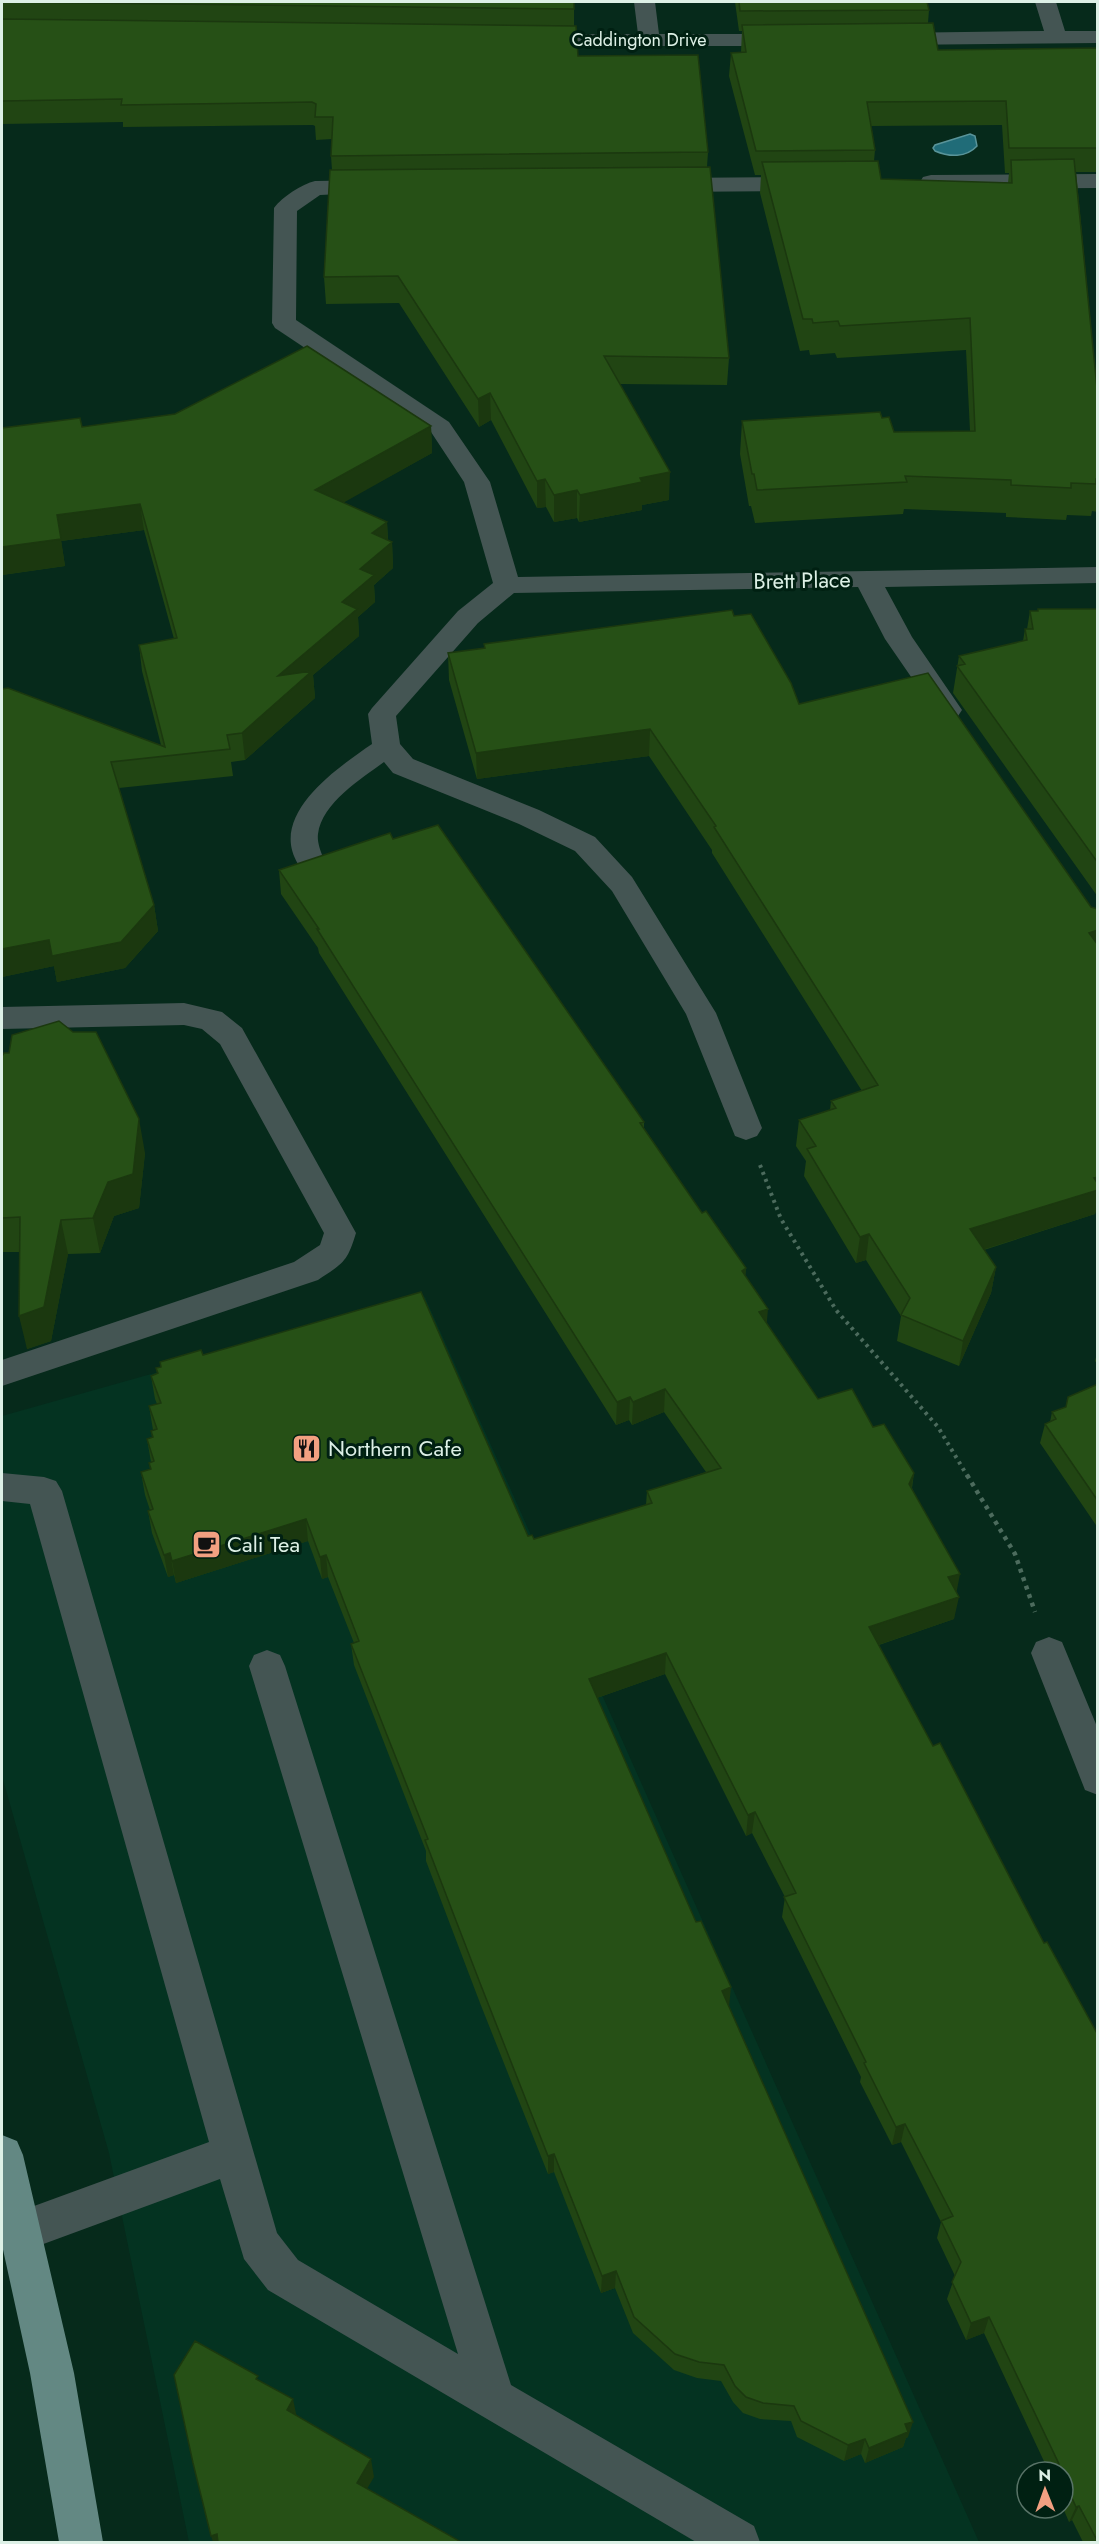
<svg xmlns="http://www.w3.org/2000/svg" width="1099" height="2544" viewBox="0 0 1099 2544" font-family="Jost,sans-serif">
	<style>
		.built { fill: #043321 }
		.water { fill: #206c78; stroke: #599499; stroke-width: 1.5 }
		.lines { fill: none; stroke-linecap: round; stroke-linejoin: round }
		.path-far1 { stroke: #4c6b5d; stroke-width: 4; stroke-dasharray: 3 4.5; stroke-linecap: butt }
		.path { stroke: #4c6b5d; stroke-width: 4.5; stroke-dasharray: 4 5; stroke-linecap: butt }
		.minor { fill: #445553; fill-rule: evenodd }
		.major { fill: #638883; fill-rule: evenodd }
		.wall { fill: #214513; fill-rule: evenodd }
		.shaded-wall { fill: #1b380f }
		.building { fill: #265016; stroke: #1b380f; stroke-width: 1.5 }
		.labels { text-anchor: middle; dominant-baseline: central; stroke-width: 6; stroke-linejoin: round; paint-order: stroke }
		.far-street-label { font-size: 18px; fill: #ddf0e6; stroke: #002012 }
		.street-label { font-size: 22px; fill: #ddf0e6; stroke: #002012 }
		.poi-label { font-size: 22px; fill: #ddf0e6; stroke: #002012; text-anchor: start }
	</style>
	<rect width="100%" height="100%" fill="#062a1b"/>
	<path class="built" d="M 425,1297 L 979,2542 L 189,2542 L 109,2153 L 2,1776 L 2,1416 Z"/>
	<path class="water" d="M 970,134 L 975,136 L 977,146 C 966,158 949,157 935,151 L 933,148 L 935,145 Z"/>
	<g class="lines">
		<path class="path-far1" d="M 760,1165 L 781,1219 L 836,1310 L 938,1427 L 968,1477"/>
		<path class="path" d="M 967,1475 L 1015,1554 L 1035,1612"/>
		<path class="minor" d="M 634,2 L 655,2 L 659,34 L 787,34 L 795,35 L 798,40 L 795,45 L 787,46 L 532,46 L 524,45 L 521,40 L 524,35 L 532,34 L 638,34 Z
			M 1035,2 L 1056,2 L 1065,31 L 1098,31 L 1098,43 L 892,45 L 884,44 L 881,39 L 884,34 L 892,33 L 1044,31 Z
			M 1098,174 L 1098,188 L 931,189 L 923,187 L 920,182 L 923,177 L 931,175 Z
			M 804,177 L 812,179 L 815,184 L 812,189 L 804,191 L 667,192 L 659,190 L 656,185 L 659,180 L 667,178 Z
			M 375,180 L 383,182 L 386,187 L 383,192 L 320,195 L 297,211 L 296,320 L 449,422 L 490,482 L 518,577 L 1098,567 L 1098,583 L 885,587 L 912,637 L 962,710 L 958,716 L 948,719 L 938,716 L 885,639 L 858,587 L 514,593 L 478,623 L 396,716 L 400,744 L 413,759 L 539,810 L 595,837 L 632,877 L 716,1013 L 762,1128 L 757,1136 L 746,1140 L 735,1136 L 686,1014 L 612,891 L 575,851 L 519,824 L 393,773 L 384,762 C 361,779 322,803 318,834 C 317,841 320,850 323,857 L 318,864 L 308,867 L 298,864 C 268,815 337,768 372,744 L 368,714 L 372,708 L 458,611 L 493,583 L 464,482 L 431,432 L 275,328 L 272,323 L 274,208 C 282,197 302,184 315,181 Z
			M 184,1003 L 222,1012 L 242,1028 L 356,1233 C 347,1263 343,1263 318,1280 L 2,1386 L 2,1360 L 294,1262 L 320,1245 L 324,1233 L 220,1044 L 202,1029 L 184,1025 L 2,1029 L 2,1007 Z
			M 2,1473 L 44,1477 L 56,1481 L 62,1491 L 277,2233 L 298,2260 L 458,2354 L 249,1666 L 254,1655 L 267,1650 L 280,1655 L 285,1666 L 511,2385 L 754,2526 L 760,2542 L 696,2542 L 268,2290 L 244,2259 L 220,2179 L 19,2253 L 4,2247 C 0,2237 0,2227 4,2217 L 209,2142 L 30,1504 L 2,1501 Z
			M 1049,1637 L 1062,1642 L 1098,1729 L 1098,1795 L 1085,1790 L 1031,1653 L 1036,1642 Z"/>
		<path class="major" d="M 2,2135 L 17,2141 L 23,2155 L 74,2373 L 103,2542 L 59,2542 L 30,2373 L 2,2245 Z"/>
	</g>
	<path class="wall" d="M 2,2 L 574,9 L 574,26 L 578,56 L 708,152 L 707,167 L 729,358 L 727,385 L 620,384 L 669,500 L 642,505 L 642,510 L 579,522 L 577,518 L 554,522 L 546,507 L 537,508 L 491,420 L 479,427 L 399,303 L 326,304 L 324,277 L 332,170 L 331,156 L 332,139 L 316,140 L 315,126 L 313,125 L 123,127 L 123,122 L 2,124 Z
		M 735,2 L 927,2 L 929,10 L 928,23 L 938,50 L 1098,48 L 1098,172 L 1076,172 L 1098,398 L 1098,512 L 1092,511 L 1091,516 L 1067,515 L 1066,520 L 1006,517 L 1006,513 L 904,509 L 903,514 L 755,523 L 751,506 L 749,506 L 740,454 L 742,421 L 882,418 L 894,432 L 970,431 L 966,350 L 837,358 L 835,353 L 810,355 L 809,350 L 800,351 L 760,193 L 761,175 L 755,175 L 729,76 L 731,53 L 741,52 L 742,31 L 739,31 ZM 1002,125 L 1005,173 L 1009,173 L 1008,183 L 881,179 L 874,161 L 875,150 L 871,126 Z
		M 431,426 L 432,453 L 343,502 L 387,522 L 388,540 L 392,542 L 393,568 L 374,585 L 375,602 L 358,617 L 359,636 L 313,675 L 315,698 L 245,760 L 231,762 L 233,776 L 119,788 L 154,905 L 158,931 L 125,968 L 57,982 L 54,966 L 2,977 L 2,689 L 161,745 L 142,671 L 139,645 L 174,639 L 144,530 L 61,541 L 65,566 L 2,575 L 82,427 Z
		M 1038,609 L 1098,609 L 1098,897 L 953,693 L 959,656 L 1023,641 L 1025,629 L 1027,629 L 1030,611 L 1038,611 Z
		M 734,616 L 799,704 L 1091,907 L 1098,909 L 1098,1204 L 1095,1214 L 984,1250 L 996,1267 L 991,1293 L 959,1366 L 897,1341 L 901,1316 L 866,1260 L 856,1263 L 804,1176 L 806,1161 L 796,1146 L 799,1120 L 830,1110 L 831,1101 L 862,1091 L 712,853 L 712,850 L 649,756 L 477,779 L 449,680 L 448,653 L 484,648 L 484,644 Z
		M 393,839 L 644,1122 L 644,1128 L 702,1213 L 746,1268 L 745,1276 L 767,1324 L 818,1399 L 873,1427 L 914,1473 L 912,1488 L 956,1592 L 954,1619 L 879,1645 L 1098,2542 L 1083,2542 L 1072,2520 L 1069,2522 L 1063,2508 L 1063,2472 L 1049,2472 L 984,2333 L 966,2340 L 947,2299 L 955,2276 L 937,2238 L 941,2222 L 901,2142 L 892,2145 L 860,2082 L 861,2077 L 782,1917 L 785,1897 L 752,1833 L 746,1836 L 665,1674 L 597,1698 L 729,2006 L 908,2437 L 906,2438 L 903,2447 L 865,2463 L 861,2454 L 844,2461 L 797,2437 L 791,2421 L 760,2419 L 743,2413 L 733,2402 L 721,2381 L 697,2378 L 674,2370 L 633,2333 L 615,2288 L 601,2293 L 554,2172 L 548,2174 L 480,2003 L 426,1861 L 426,1851 L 354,1665 L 351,1644 L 354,1643 L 328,1577 L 322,1579 L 308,1541 L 176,1583 L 174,1575 L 168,1577 L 152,1533 L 148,1511 L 150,1510 L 145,1495 L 141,1472 L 150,1469 L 149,1463 L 151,1462 L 147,1439 L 152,1437 L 151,1431 L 153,1430 L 149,1406 L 157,1404 L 155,1399 L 151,1376 L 157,1374 L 156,1368 L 203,1355 L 534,1539 L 646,1505 L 647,1491 L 706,1472 L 664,1412 L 632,1425 L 629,1420 L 616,1425 L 319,953 L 318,948 L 281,894 L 279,870 Z
		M 2,1056 L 145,1153 L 139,1208 L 114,1216 L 100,1253 L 68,1254 L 51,1341 L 27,1349 L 20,1252 L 2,1252 Z
		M 1098,1349 L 1098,1365 L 1095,1361 Z
		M 1098,1384 L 1098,1528 L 1040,1443 L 1045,1424 L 1050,1422 L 1052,1412 L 1066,1407 Z"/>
	<path class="shaded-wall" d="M 490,393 L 491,420 L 479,427 L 478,399 Z
		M 431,426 L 432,453 L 318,517 L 315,490 Z
		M 670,472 L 669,500 L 642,505 L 642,510 L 579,522 L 580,495 L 640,478 Z
		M 545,479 L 546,507 L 537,508 L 537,481 Z
		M 577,490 L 577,518 L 554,522 L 554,495 Z
		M 140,504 L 144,530 L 61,541 L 57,515 Z
		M 387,522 L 388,545 L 392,542 L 393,568 L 374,585 L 375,602 L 358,617 L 359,636 L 313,675 L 315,698 L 245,760 L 242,733 L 278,676 L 342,602 L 360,569 L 372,533 Z
		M 61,539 L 65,566 L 2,575 L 2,547 Z
		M 650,729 L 649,756 L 477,779 L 476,753 Z
		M 154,905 L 158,931 L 125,968 L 57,982 L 52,956 Z
		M 1098,930 L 1098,956 L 1089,933 Z
		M 49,940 L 54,966 L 2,977 L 2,949 Z
		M 139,1119 L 145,1153 L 139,1208 L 114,1216 L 100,1253 L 93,1218 L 108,1182 Z
		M 1098,1177 L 1098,1204 L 1095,1214 L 966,1255 L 970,1229 Z
		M 61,1220 L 68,1254 L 51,1341 L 27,1349 L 19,1316 Z
		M 869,1234 L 866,1260 L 856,1263 L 860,1237 Z
		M 996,1267 L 991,1293 L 959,1366 L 963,1341 Z
		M 746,1268 L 744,1292 L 742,1271 Z
		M 768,1309 L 766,1332 L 759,1312 Z
		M 665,1389 L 664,1412 L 632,1425 L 633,1402 Z
		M 630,1397 L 629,1420 L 616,1425 L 617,1402 Z
		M 914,1473 L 910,1495 L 909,1484 Z
		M 306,1519 L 308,1541 L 176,1583 L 172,1561 Z
		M 170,1553 L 174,1575 L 168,1577 L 164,1555 Z
		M 326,1555 L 328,1577 L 322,1579 L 320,1557 Z
		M 960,1574 L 956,1595 L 948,1577 Z
		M 959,1597 L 954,1619 L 866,1649 L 869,1627 Z
		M 666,1653 L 665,1674 L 588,1701 L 589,1679 Z
		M 755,1812 L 752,1833 L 746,1836 L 748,1815 Z
		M 731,1987 L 729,2007 L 722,1991 Z
		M 905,2124 L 901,2142 L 892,2145 L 896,2127 Z
		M 554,2154 L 554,2172 L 548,2174 L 548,2156 Z
		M 616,2271 L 615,2288 L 601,2293 L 602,2276 Z
		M 989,2317 L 984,2333 L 966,2340 L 971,2323 Z
		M 293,2399 L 297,2418 L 287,2410 Z
		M 913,2422 L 908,2437 L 906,2438 L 903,2447 L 865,2463 L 869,2448 L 905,2424 Z
		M 865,2439 L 861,2454 L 844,2461 L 848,2445 Z
		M 371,2459 L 374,2477 L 360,2501 L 357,2483 Z
		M 1079,2506 L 1072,2520 L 1069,2522 L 1076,2507 Z
		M 217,2534 L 219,2542 L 213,2542 L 211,2536 Z"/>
	<path class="building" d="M 2,2 L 574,2 L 574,9 Z
		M 739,2 L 927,2 L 929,10 L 740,11 Z
		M 2,19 L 576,26 L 578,56 L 698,55 L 708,152 L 331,156 L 333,117 L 315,117 L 316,104 L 312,102 L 121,105 L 122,99 L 2,101 Z
		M 933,23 L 938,50 L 1098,48 L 1098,148 L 1009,148 L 1006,101 L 867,102 L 875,150 L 756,151 L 731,53 L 746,52 L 742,25 Z
		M 1074,159 L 1098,398 L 1098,479 L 1096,479 L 1096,484 L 1071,483 L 1071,488 L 1011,485 L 1011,480 L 905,476 L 907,482 L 757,490 L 754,474 L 752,474 L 742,421 L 880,412 L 882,418 L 889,417 L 894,432 L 975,431 L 970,318 L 840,326 L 838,321 L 813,323 L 812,319 L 803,319 L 762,162 L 878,161 L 881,179 L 1012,183 L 1011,160 Z
		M 710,167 L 729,358 L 604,356 L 670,472 L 640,478 L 642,482 L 580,495 L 577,490 L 554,495 L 545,479 L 537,481 L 490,393 L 478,399 L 398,276 L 324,277 L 330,170 Z
		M 307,346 L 431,426 L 315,490 L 387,522 L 372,533 L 392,542 L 360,569 L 374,575 L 342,602 L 357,609 L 278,676 L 312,671 L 242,733 L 227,735 L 230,749 L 111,762 L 154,905 L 121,942 L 52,956 L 49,940 L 2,949 L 2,689 L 8,688 L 165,747 L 139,645 L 177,638 L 140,504 L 57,515 L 61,539 L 2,547 L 2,428 L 80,418 L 82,427 L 175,414 Z
		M 1038,609 L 1098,609 L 1098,863 L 957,666 L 965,664 L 959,656 L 1027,640 L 1025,629 L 1033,629 L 1030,611 L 1038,611 Z
		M 732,610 L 734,616 L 751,614 L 791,683 L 799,704 L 928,673 L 1091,907 L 1098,909 L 1098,930 L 1089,933 L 1098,945 L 1098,1177 L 1094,1178 L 1098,1184 L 1098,1190 L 970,1229 L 996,1267 L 963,1341 L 901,1315 L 910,1298 L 869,1234 L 860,1237 L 807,1149 L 816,1146 L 799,1120 L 836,1108 L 831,1101 L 878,1085 L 714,827 L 716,826 L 650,729 L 476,753 L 448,653 L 485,648 L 484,644 Z
		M 438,825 L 644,1122 L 640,1123 L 702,1213 L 706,1211 L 746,1268 L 742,1271 L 768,1309 L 759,1312 L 818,1399 L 852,1389 L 873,1427 L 884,1424 L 914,1473 L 909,1484 L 960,1574 L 948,1577 L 959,1597 L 869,1627 L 933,1746 L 940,1743 L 1044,1943 L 1047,1942 L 1098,2035 L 1098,2542 L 1079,2506 L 1076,2507 L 1063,2478 L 1063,2472 L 1060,2472 L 1057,2465 L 1059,2464 L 989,2317 L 971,2323 L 952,2282 L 961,2262 L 941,2221 L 953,2216 L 905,2124 L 896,2127 L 864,2063 L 866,2062 L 784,1897 L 796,1893 L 755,1812 L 748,1815 L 666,1653 L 589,1679 L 696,1922 L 701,1921 L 731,1987 L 722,1991 L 913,2422 L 905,2424 L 908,2432 L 869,2448 L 865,2439 L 848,2445 L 801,2421 L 794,2406 L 763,2403 L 746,2397 L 735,2386 L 724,2365 L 699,2362 L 675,2354 L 634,2317 L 616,2271 L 602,2276 L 554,2154 L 548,2156 L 480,1983 L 425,1840 L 428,1839 L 351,1644 L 359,1641 L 326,1555 L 320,1557 L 306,1519 L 172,1561 L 170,1553 L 164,1555 L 148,1511 L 153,1509 L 141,1472 L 151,1469 L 149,1463 L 154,1461 L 147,1439 L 153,1437 L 151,1431 L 157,1429 L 149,1406 L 161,1403 L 151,1376 L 158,1373 L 156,1368 L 161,1367 L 160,1362 L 201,1350 L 203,1355 L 421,1292 L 528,1536 L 532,1535 L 534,1539 L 652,1503 L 647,1491 L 721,1468 L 665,1389 L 633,1402 L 630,1397 L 617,1402 L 317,929 L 319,929 L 279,870 L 390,833 L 393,839 Z
		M 59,1021 L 73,1032 L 96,1032 L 139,1119 L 133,1174 L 108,1182 L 93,1218 L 61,1220 L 44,1307 L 19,1316 L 20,1217 L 2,1218 L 2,1056 L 4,1053 L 9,1053 L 12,1035 Z
		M 1098,1384 L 1098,1501 L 1045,1424 L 1056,1419 L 1052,1412 L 1066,1407 L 1068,1397 Z
		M 195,2341 L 258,2376 L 256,2379 L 293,2399 L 287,2410 L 371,2459 L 357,2483 L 461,2542 L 218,2542 L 217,2534 L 211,2536 L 193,2463 L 174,2375 Z"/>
	<defs>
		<symbol id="restaurant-square" viewBox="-11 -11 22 22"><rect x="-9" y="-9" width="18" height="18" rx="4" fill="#f2a081" stroke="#002012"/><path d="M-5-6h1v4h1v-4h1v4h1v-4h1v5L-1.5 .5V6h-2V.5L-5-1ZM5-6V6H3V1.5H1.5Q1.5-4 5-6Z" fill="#111"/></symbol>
		<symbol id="cafe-square" viewBox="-11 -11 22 22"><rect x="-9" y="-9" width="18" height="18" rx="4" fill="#f2a081" stroke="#002012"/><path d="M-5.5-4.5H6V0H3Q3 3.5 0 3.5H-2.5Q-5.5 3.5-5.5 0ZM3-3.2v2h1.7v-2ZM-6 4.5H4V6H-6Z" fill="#111"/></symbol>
	</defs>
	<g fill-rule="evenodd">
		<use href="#restaurant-square" x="290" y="1432" width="33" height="33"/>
		<use href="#cafe-square" x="190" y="1528" width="33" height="33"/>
	</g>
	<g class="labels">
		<g class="far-street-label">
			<text x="639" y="40">Caddington Drive</text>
		</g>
		<g class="street-label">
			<text transform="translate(802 580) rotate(-1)">Brett Place</text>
		</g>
		<g class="poi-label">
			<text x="328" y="1448">Northern Cafe</text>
			<text x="227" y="1544">Cali Tea</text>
		</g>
	</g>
	<rect width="1099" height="2544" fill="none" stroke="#ddf0e6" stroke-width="6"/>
	<g transform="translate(1045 2490) rotate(359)"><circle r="28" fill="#002012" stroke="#587367" stroke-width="1.5"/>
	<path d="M0-4.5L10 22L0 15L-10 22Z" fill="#f2a081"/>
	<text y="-9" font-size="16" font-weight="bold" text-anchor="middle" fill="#ddf0e6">N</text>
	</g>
</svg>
